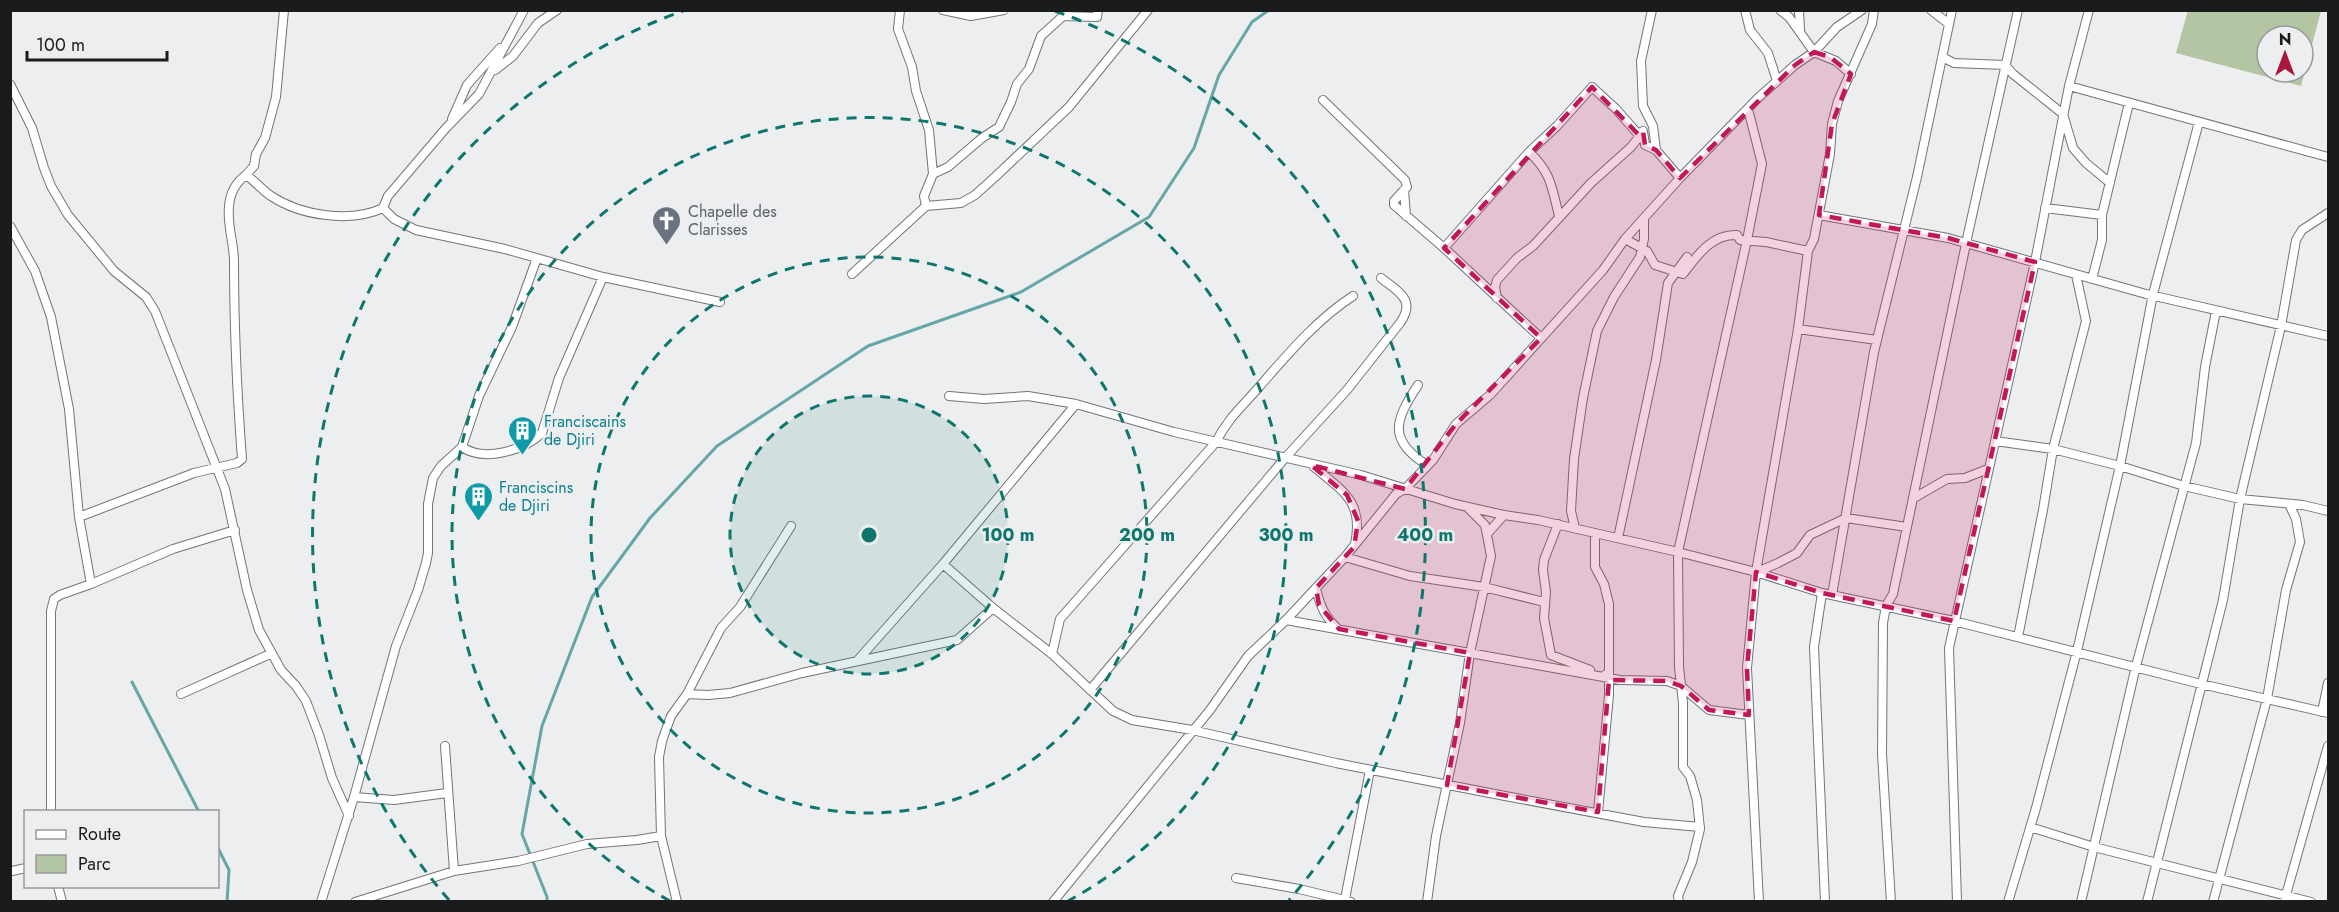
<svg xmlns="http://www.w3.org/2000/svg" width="2339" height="912" viewBox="0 0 2339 912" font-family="Jost,sans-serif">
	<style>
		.green { fill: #b4c5a4; fill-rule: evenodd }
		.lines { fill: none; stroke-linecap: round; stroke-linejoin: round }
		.stream { stroke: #66a6a6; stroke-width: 3 }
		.street-casing { stroke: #737576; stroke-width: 10 }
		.street { stroke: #fff; stroke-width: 8 }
		.marked { fill: #c2185b; fill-opacity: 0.2; stroke: #c2185b; stroke-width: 4.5; stroke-dasharray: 12 8; stroke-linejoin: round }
		.ring { fill: none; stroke: #0f766e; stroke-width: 3; stroke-dasharray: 10 8 }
		.labels { text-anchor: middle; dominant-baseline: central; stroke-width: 5; stroke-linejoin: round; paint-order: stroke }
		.worship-label { font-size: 16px; fill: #5b616d; stroke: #eceeef; text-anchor: start }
		.culture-label { font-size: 16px; fill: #0d838f; stroke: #eceeef; text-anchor: start }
		.centre { fill: #0f766e; stroke: #eceeef; stroke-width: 3 }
		.ring-label { font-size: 18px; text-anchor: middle; font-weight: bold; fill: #0f766e; stroke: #eceeef; stroke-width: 5; stroke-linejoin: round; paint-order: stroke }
	</style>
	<rect width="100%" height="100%" fill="#eceeef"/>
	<path class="green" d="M 2188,10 L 2321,11 L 2301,86 L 2176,53 ZM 2267,36 L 2303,36 L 2303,72 L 2267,72 Z"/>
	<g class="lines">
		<path class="stream" d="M 132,682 L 199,812
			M 218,848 L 229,870 L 227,902
			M 547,902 L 547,897 L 522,834 L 542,726 L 592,597 L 650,518 L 717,446 L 868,346 L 1021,292 L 1149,217 L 1194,148 L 1219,75 L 1252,22 L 1269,10"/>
		<defs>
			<path id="street" d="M 284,10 L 276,97 L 265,138 L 256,154 L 254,166 L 246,175 C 255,181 262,190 271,196 C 301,216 351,223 383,208
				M 524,10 L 479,94 L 446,128 L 388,196 L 383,208 L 394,219 L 416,230 L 505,249 L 603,277 L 720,302
				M 943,10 L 971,16 L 1004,10
				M 1652,10 L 1641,61 L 1643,106 L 1653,126 L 1656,150
				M 1745,10 L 1750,30 L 1768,53 L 1777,81
				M 1780,10 L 1789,17 L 1814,52 L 1836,61 L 1851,74
				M 1799,10 L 1800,31
				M 1931,10 L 1949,24
				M 1942,57 L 1954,63 L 2005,65 L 2013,74 L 2063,114 L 2073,148 L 2086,163 L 2110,183
				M 495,70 L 513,56 L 538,23 L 557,10
				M 10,84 L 32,128 L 44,168 L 51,186 L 68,215 L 114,271 L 146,297 L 155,311 L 225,489 L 247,590 L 259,630 L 281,670 L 296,686 L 306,701 L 319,735 L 332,778 L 349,816
				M 2069,86 L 2328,157
				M 1323,100 L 1405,180 L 1407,187 L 1394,201 L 1394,205 L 1444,248 L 1541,338
				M 452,119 L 467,85 L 500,48
				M 1529,152 C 1551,172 1552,188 1559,216
				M 933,174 L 948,167 L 982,138 L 999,127 L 1011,102 L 1017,84 L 1029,69 L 1041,36 L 1063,16 L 1097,17 L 1098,10
				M 1404,190 L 1406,216
				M 926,206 L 961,203 L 975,195 L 995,177 L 1069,107 L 1148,10
				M 2045,208 L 2102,215 L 2102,240 L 2092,279
				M 1819,215 L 1948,238 L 2146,294 L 2328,336
				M 2102,215 L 2129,103
				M 10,226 L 35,271 L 51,317 L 69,409 L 79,517 L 91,584
				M 1625,239 L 1647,251 L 1655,265 L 1683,274 C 1697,256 1711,234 1737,235 L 1740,240 L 1766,242 L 1808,251
				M 1444,248 L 1529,152 L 1557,126 L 1592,87 L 1616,109 L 1638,134 L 1643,131 L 1645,145 L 1656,150 L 1680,178
				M 852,274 L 926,206 L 924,196 L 933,174 L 929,130 L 916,91 L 912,67 L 898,29 L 900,10
				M 1497,298 L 1495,287 L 1497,280 L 1517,258 L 1533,246 L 1591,183 L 1631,147 L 1643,132
				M 1798,329 L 1877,340
				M 1418,385 C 1395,420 1387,440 1427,465
				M 949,396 L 984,399 L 1028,396 L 1076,404 L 1174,432 L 1361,475 L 1455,504 L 1504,515 L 1538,520 L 1678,552 L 1756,572 L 1822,593 L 1954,621 L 2201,684 L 2328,713
				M 1995,441 L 2053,449 L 2120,466 L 2184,486 L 2240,499 L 2303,505 L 2328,511
				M 462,447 C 484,462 523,451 542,433 L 559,378 L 603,277
				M 1314,467 C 1343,491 1364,502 1355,544
				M 1914,498 L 1947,479 L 1965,478 L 1988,469
				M 79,517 L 194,473 L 237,463 L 242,459 C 237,393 234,327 234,261 C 234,243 227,226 229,206 C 230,194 235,183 246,175
				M 1558,524 L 1544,560 L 1543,570 L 1546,592 L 1544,618 L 1551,655 L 1590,670
				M 1575,528 L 1571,511 L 1574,459 L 1583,398 L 1597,331 L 1614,297 L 1640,257 L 1644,239 L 1644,218
				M 1595,533 L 1595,567 L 1604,584 L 1609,604 L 1609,677
				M 1487,534 L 1504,515
				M 1618,538 L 1656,360 L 1668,283 L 1687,257
				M 1345,557 L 1410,576 L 1484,587 L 1544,602
				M 943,564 L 993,608 L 1052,654 L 1113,711 L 1132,720 L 1192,730 L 1336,763 L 1505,796 L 1644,822 L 1700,827
				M 1757,572 L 1778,563 L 1797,553 L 1810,535 L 1846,518 L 1907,527
				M 1316,588 C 1320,606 1325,617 1338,629
				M 1822,593 L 1814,647 L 1825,902
				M 1832,595 L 1874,352 L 1917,177 L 1952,10
				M 1286,620 L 1620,680 L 1667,681 L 1681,686 L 1709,710 L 1749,715
				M 2018,637 L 2043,510 L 2053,449 L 2086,321 L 2076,275
				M 1052,654 L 1060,619 L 1216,442 C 1228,418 1242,407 1259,387 C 1288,354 1316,320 1353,296
				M 857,661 L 943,564 L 1076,404
				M 1090,690 L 1285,458 L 1347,390 L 1400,323 C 1416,300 1400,293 1381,278
				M 181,694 L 270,654
				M 687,694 L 708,695 L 730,693 L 802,673 L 957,640 L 993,608
				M 2322,712 L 2328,683
				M 445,746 L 454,871
				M 354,797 L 394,800 L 447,793
				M 51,812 L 51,611 L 54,599 L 60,595 L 91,584 L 173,549 L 235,530
				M 1598,812 L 1609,695 L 1609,677 L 1605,675
				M 2030,827 L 2094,847 L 2311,902
				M 12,871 L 26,868
				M 1236,878 L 1299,889 L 1345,900
				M 58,886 L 62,902
				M 321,902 L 354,797 L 396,646 L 418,590 L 426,563 L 428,553 L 428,504 L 433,478 L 441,466 L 462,447 L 479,396 L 512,327 L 537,258
				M 355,902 L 454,871 L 518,861 L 587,844 L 637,840 L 661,836
				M 677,902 L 661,836 L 659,757 L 662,741 L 671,716 L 687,694 L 721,628 L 740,607 L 791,526
				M 1053,902 L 1210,710 L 1248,656 L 1286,620 L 1345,557 L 1396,494 L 1405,489 L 1433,460 L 1456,424 L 1490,395 L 1603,270 L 1625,239 L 1680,178 L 1758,98 L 1795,65 L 1814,52 L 1837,27 L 1862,10
				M 1351,902 L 1345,900 L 1346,894 L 1370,770
				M 1427,902 L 1436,836 L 1460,723 L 1470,653 L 1491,556 L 1485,525 L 1468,508
				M 1679,902 L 1678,896 L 1692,862 L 1700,829 L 1697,800 L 1690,776 L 1683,767 L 1683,703 L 1679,667 L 1678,552 L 1747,240 L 1762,164 L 1748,109
				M 1759,902 L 1747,668 L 1756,572 L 1798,329 L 1808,251 L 1814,239 L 1830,154 L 1832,124 L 1838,101 L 1872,24 L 1874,10
				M 1891,902 L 1882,754 L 1883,623 L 1886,606 L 1893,594 L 1968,234 L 2018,10
				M 1957,902 L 1949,648 L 2035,262 L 2069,86 L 2089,10
				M 2008,902 L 2036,808 L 2077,651 L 2120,466 L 2153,294 L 2199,122
				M 2081,902 L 2136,666 L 2196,443 L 2205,367 L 2216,311
				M 2147,902 L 2223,600 L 2240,499 L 2281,326 L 2296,240 L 2302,230 L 2328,213
				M 2213,902 L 2267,699 L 2286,590 L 2300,542 L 2296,519 L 2289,504
				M 2284,902 L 2328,746"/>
		</defs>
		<use href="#street" class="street-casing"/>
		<use href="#street" class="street"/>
	</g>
	<path class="marked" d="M 1814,52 L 1830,57 L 1851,74 L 1832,124 L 1819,215 L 1948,238 L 2035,262 L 1954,621 L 1822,593 L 1756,572 L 1747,668 L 1749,715 L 1709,710 L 1681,686 L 1667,681 L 1609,680 L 1598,812 L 1447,785 L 1470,653 L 1339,629 L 1319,605 L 1316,588 L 1354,547 L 1358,521 L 1347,495 L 1311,465 L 1405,489 L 1456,424 L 1541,338 L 1444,248 L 1592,87 L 1638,134 L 1643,131 L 1645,145 L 1656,150 L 1680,178 L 1795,65 Z"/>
	<circle cx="869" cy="535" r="139" fill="#0f766e" fill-opacity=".12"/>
	<g class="ring">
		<circle cx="869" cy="535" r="139"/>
		<circle cx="869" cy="535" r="278"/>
		<path d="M670 901A417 417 0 1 1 1068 901"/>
		<path d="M449 900A556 556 0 0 1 683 11M1055 11A556 556 0 0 1 1289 900"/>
	</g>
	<defs>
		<symbol id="church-pin" viewBox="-11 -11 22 30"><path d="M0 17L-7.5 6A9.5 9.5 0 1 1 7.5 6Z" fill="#6b7280" stroke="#eceeef"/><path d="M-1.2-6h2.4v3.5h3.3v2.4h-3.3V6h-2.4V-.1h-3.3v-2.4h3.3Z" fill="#fff"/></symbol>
		<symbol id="building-pin" viewBox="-11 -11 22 30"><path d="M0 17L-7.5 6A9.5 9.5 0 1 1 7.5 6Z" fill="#0f9aa8" stroke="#eceeef"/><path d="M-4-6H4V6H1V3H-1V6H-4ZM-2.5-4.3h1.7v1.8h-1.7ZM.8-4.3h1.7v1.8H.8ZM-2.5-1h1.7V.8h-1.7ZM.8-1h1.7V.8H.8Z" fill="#fff"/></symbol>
	</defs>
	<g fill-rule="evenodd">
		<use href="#church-pin" x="650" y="204" width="33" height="45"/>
		<use href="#building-pin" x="506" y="414" width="33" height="45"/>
		<use href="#building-pin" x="462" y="480" width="33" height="45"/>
	</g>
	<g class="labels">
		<g class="worship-label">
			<text x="688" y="211">Chapelle des<tspan x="688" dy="18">Clarisses</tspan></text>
		</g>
		<g class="culture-label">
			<text x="544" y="421">Franciscains<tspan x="544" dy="18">de Djiri</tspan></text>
			<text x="499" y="487">Franciscins<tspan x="499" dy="18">de Djiri</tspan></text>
		</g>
	</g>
	<circle cx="869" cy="535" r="9" class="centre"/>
	<g class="ring-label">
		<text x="1008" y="541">100 m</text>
		<text x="1147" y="541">200 m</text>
		<text x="1286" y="541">300 m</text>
		<text x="1425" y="541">400 m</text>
	</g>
	<rect width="2339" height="912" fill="none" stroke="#1a1b1c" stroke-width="24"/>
	<rect x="24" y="810" width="195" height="78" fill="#eceeef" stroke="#989a9b" stroke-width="1.5"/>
	<rect x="36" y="830" width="30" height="9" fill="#ffffff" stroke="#989a9b" stroke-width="1.5"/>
	<text x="78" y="840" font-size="18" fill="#1a1b1c">Route</text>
	<rect x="36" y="855" width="30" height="18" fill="#b4c5a4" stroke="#989a9b" stroke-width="1.5"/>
	<text x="78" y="870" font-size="18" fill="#1a1b1c">Parc</text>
	<g transform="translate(2285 54)"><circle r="28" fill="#eceeef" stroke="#989a9b" stroke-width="1.5"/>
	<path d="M0-4.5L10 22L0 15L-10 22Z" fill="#ab163c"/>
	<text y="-9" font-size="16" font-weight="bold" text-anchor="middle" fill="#1a1b1c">N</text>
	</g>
	<path d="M27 51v9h140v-9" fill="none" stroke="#1a1b1c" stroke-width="3"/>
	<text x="36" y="51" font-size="18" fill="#1a1b1c" stroke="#eceeef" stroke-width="4.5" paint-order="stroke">100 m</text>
</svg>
